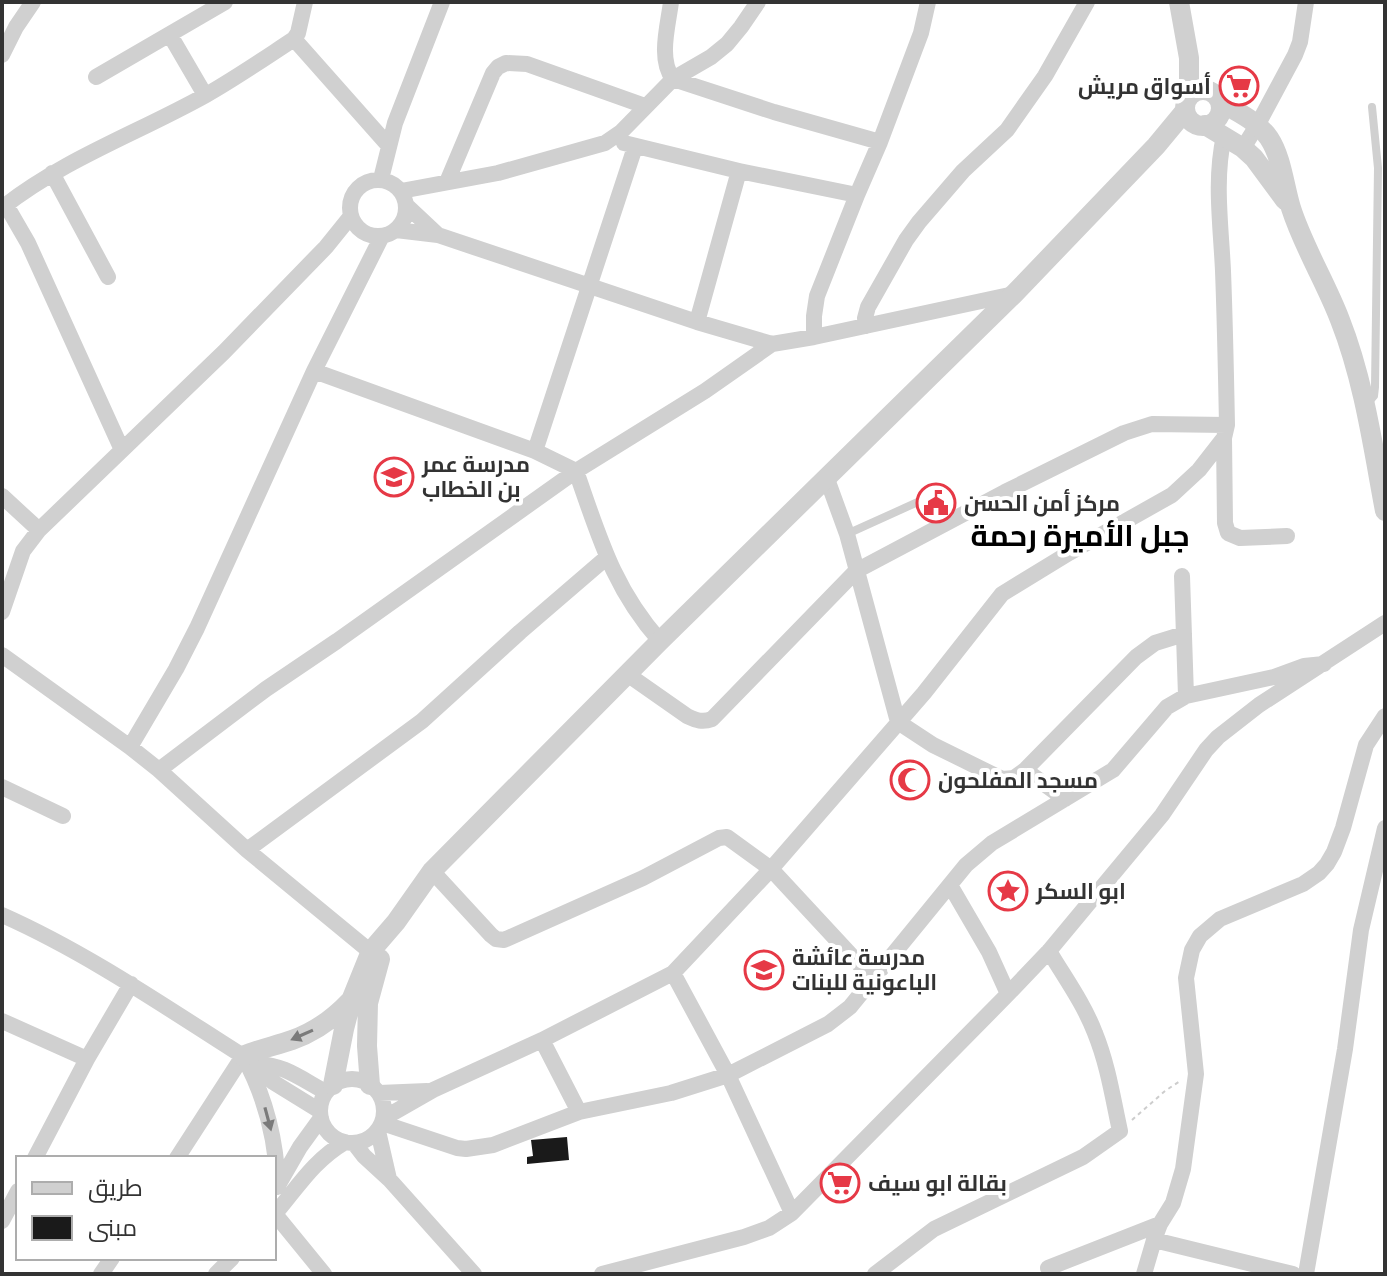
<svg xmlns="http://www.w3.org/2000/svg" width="1387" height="1276" viewBox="0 0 1387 1276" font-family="'Fira Sans Condensed',Cairo,sans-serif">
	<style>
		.building { fill: #1a1a1a }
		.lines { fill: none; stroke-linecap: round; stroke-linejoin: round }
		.path { stroke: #cdcdcd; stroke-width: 2; stroke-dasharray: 4 4; stroke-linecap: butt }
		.service { stroke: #d0d0d0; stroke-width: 8 }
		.minor { stroke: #d0d0d0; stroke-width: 16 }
		.tertiary { stroke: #d0d0d0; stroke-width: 20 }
		.oneway { fill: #7a7a7a }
		.labels { text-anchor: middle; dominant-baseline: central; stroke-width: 8; stroke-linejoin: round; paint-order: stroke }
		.poi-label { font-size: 22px; font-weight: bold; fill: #333; stroke: #fff; text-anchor: start }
		.district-label { font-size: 30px; font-weight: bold; fill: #000; stroke: #fff }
	</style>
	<rect width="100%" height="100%" fill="#fff"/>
	<path class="building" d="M 567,1137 L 569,1160 L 527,1164 L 527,1157 L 533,1156 L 531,1140 Z"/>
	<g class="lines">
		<path class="path" d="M 1132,1120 L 1165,1091 L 1180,1081"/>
		<path class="service" d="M 1368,403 L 1374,396 L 1375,387 L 1378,168 L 1372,107
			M 847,534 L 920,501"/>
		<path class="minor" d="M 671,2 C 668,26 658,59 673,79 L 774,112 L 880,142
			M 170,35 L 205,95
			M 294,39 L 388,145
			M 2,55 L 16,27 L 33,2
			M 96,77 L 225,2
			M 624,143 L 739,171 L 857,195
			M 1243,148 L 1258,124 L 1295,55 L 1300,42 L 1306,2
			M 52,173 L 108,277
			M 381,179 L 395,123 L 442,2
			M350 208a28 28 0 1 1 56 0a28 28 0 1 1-56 0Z
			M 447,182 L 493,73 L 498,67 L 506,63 L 527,64 L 645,106
			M 401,191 L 498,173 L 605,143 L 621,132 L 673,79 L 711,57 L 727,44 L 741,27 L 758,2
			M 6,205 L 28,243 L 122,450
			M 406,205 L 438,235
			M 2,208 C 64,159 138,133 206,95 C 236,78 265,58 294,39 L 298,33 L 305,2
			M 396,230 L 438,235 L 697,322 L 772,344 L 814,337 L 1014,294
			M 697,322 L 739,171
			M 866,326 L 865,318 L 868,307 L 906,240 L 919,222 L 963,171 L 1007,130 L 1045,76 L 1087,2
			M 814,337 L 814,316 L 817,296 L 857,195 L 880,142 L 921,33 L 928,2
			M 314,371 L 535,451 L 576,471 C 599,536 613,588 660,641
			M 1224,438 L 1225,523 L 1228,533 L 1240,538 L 1287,536
			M 535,451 L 635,147
			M 827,479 L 847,534 L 898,722 L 933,745 L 1002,779 L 1014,778 L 1025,770 L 1065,799
			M 2,496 L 39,530
			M 1182,576 L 1186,696
			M 2,612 L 23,551 L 39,530 L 224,352 L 326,247 L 351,216
			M 2,655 L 130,747 L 176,669 L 197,628 L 314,371 L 382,236
			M 627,674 L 687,716 C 696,720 702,723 712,719 L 856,571 L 1005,492 L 1124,433 L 1152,424 L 1227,425
			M 130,747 L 159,770 L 247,850 L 378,958
			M 159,770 L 266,689 L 337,641 L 576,471 L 705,391 L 772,344
			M 1025,770 L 1136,657 L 1155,643 L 1184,634
			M 2,787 L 63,816
			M 247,850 L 422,721 L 520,632 L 606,558
			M 432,871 L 491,935 L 496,939 L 504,940 L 643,878 L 719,838 L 727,837 L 771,869 L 873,979
			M 950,885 L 989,952 L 1008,994
			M 2,915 C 92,955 174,1013 257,1065 L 273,1082 L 320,1111
			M 673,973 L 728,1075 L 792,1213
			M 2,1021 L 87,1059
			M 542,1040 L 579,1112
			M 257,1065 C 281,1062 306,1082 326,1092
			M320 1111a32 32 0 1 1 64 0a32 32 0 1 1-64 0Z
			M 379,1093 L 427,1091
			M 384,1118 L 433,1090 L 542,1040 L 673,973 L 771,869 L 924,693 L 1002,594 L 1069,553 L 1172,495 L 1199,470 L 1224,438 L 1227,425 C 1226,374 1225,322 1223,271 C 1221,226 1214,180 1224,136
			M 382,1123 L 457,1148 L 466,1149 L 493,1145 L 579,1112 L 671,1093 L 728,1075 L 828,1024 L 850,1007 L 966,865 L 992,843 L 1113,770 L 1167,707 L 1186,696 L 1274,677 L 1304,666 L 1324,664
			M 378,1131 L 389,1179
			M 354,1143 L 364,1156 L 389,1179 L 474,1274
			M 35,1158 L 87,1059 L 131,984
			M 177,1158 L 243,1056 C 266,1097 276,1139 278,1186
			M 277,1187 L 300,1147 L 321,1118
			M 275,1214 L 324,1274
			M 274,1215 C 298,1187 313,1161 345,1142
			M 2,1221 L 18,1191
			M 1154,1240 L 1293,1274
			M 1048,1268 L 1160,1224
			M 101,1274 L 112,1258
			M 216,1274 L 232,1258
			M 602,1274 L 744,1237 L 769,1228 L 792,1213 L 1008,994 L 1049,951 L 1162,815 L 1206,750 L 1218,737 L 1259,705 L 1385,623
			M 875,1274 L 934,1229 L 1083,1157 L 1120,1131 C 1113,1099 1108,1065 1095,1033 C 1084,1004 1065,978 1049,951
			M 1144,1274 L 1154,1240 L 1160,1224 L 1173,1203 L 1183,1169 L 1196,1074 L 1186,978 L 1192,950 L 1200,936 L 1220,919 L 1303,884 L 1319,873 L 1327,864 L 1334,852 L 1343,828 L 1366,745 L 1385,716
			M 1306,1274 L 1345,1049 L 1361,930 L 1385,828"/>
		<path class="tertiary" d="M 1179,2 L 1189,58 L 1189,96
			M1185 108a18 18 0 1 1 36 0a18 18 0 1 1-36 0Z
			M 1220,102 C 1238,112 1257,121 1269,138 C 1282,158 1284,185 1291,208 C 1303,246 1326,283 1340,320 C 1364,381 1373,447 1385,511
			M 1205,125 L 1243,148 L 1254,158 L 1285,200
			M 243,1056 C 259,1049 275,1046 292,1040 C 315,1032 333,1019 350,1001
			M 333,1085 L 344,1029 L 352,998 L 371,951 L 396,922 L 432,871 L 660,641 L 1014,294 L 1156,146 L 1185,111
			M 370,1085 L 367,1046 L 368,1003 L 380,959"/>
	</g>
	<defs><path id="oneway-solid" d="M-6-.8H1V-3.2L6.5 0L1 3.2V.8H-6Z" transform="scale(2)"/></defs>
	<g class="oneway">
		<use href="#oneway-solid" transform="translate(302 1035) rotate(156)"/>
		<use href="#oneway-solid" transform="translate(268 1119) rotate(75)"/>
	</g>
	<defs>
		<symbol id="supermarket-ring" viewBox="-11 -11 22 22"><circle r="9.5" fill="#fff" stroke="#e63946" stroke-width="1.5"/><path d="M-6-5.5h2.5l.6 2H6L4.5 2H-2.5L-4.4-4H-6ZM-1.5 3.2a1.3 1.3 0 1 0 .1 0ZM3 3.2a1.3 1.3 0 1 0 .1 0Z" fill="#e63946"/></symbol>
		<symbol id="school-ring" viewBox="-11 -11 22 22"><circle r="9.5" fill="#fff" stroke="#e63946" stroke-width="1.5"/><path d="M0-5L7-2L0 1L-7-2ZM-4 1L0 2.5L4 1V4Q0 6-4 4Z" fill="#e63946"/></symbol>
		<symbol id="civic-ring" viewBox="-11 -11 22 22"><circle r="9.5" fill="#fff" stroke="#e63946" stroke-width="1.5"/><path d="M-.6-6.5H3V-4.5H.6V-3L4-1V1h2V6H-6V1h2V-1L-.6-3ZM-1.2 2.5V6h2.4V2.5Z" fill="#e63946"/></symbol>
		<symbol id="mosque-ring" viewBox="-11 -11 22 22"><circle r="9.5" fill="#fff" stroke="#e63946" stroke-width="1.5"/><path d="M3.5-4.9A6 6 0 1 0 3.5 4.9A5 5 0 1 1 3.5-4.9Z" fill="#e63946"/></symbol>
		<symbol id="sight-ring" viewBox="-11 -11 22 22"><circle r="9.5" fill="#fff" stroke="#e63946" stroke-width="1.5"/><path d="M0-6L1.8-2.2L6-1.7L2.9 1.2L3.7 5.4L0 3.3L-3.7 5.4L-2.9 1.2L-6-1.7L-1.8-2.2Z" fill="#e63946"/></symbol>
	</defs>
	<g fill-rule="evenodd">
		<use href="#supermarket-ring" x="1217" y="64" width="44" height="44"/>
		<use href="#school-ring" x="372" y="455" width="44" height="44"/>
		<use href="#civic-ring" x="914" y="481" width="44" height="44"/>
		<use href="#mosque-ring" x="888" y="758" width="44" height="44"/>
		<use href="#sight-ring" x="986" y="869" width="44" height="44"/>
		<use href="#school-ring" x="742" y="948" width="44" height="44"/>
		<use href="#supermarket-ring" x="818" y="1161" width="44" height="44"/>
	</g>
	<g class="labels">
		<g class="poi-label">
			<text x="1211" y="86" text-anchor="end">أسواق مريش</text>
			<text x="422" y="464">مدرسة عمر<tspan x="422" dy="25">بن الخطاب</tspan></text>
			<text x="964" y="503">مركز أمن الحسن</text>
			<text x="938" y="780">مسجد المفلحون</text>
			<text x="1036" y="891">ابو السكر</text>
			<text x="792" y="957">مدرسة عائشة<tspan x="792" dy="25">الباعونية للبنات</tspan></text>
			<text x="868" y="1183">بقالة ابو سيف</text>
		</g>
		<g class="district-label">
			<text x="1080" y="536">جبل الأميرة رحمة</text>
		</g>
	</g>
	<rect width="1387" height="1276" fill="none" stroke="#333333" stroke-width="8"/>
	<rect x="16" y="1156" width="260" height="104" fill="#ffffff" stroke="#adadad" stroke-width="2"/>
	<rect x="32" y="1182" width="40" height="12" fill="#d0d0d0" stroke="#adadad" stroke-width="2"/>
	<text x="88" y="1196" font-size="24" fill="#333333">طريق</text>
	<rect x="32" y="1216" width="40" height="24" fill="#1a1a1a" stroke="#adadad" stroke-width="2"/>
	<text x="88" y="1236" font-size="24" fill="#333333">مبنى</text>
</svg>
